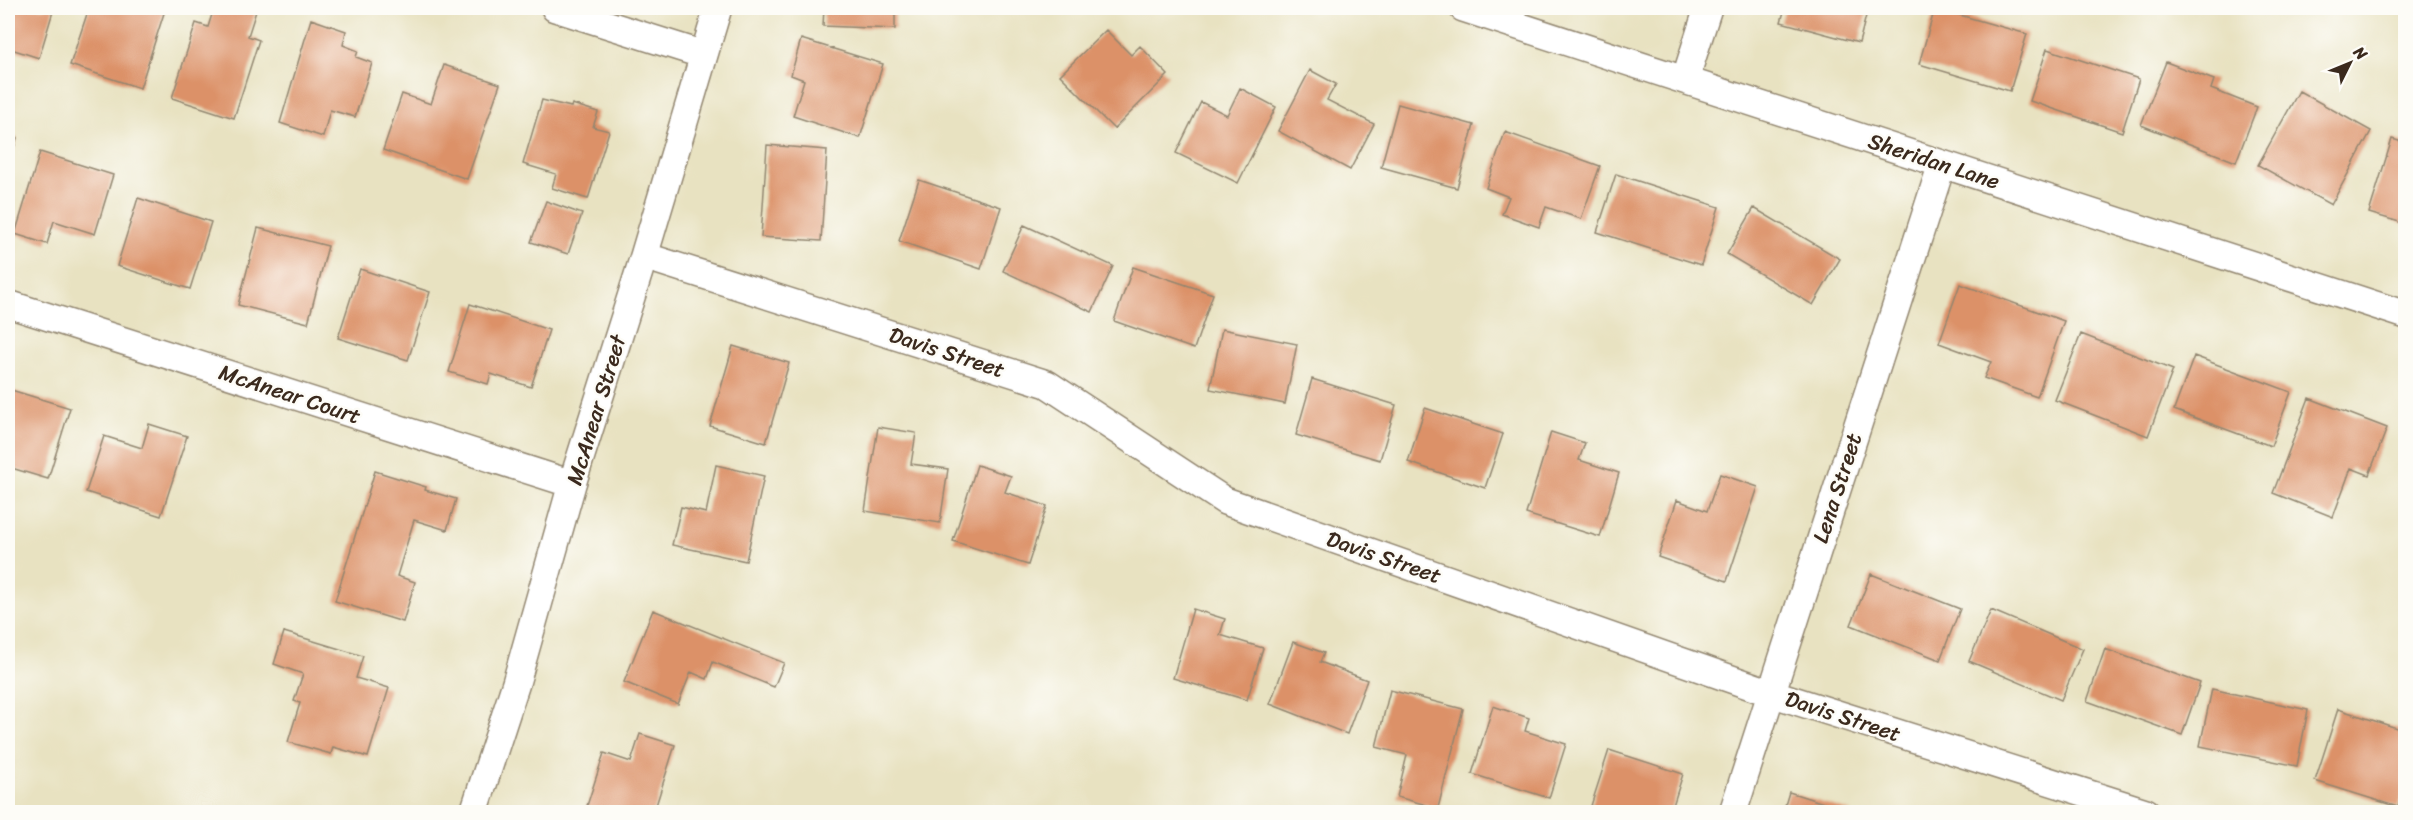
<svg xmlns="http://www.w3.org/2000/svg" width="2413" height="820" viewBox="0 0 2413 820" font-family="Sriracha,sans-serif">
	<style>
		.building { fill: #dc9168 }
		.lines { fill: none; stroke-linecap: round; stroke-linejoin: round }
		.minor-casing { stroke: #928670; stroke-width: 30 }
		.minor { stroke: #fff; stroke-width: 27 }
		.labels { text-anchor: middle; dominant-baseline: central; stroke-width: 5; stroke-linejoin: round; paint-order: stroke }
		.street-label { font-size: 22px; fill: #3b2a1e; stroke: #fdfcf7 }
	</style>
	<rect width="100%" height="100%" fill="#fdfcf7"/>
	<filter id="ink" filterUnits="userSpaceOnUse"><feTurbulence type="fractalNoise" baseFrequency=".0167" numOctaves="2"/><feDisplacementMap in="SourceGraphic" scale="12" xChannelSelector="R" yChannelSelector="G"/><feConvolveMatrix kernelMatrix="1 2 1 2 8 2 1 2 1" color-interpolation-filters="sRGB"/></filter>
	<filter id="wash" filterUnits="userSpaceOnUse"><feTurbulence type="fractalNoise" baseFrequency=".008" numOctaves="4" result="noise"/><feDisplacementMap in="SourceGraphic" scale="24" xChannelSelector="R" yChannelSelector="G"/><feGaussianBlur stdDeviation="1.35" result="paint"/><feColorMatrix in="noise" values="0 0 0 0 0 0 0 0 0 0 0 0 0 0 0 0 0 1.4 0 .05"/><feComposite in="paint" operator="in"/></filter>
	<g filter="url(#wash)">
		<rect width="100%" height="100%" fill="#e8e2c1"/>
		<g id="blocks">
			<path class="building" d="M 8,8 L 54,8 L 39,58 L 8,48 Z
				M 89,8 L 157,8 L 165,10 L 140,88 L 70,65 Z
				M 214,8 L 257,8 L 248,36 L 259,40 L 234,118 L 172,98 L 196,23 L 208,27 Z
				M 824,8 L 895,8 L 895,29 L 823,26 Z
				M 1785,8 L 1868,8 L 1859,43 L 1781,22 Z
				M 1935,8 L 2027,34 L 2010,91 L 1919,64 Z
				M 311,19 L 346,31 L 343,45 L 358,51 L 356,57 L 372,63 L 355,117 L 330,110 L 323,137 L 280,123 Z
				M 1106,30 L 1131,55 L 1140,46 L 1168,75 L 1114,129 L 1060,75 Z
				M 801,39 L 883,64 L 860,138 L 793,116 L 804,80 L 791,75 Z
				M 2047,49 L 2139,79 L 2122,132 L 2030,101 Z
				M 2166,62 L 2214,80 L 2211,89 L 2257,107 L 2236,162 L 2141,125 Z
				M 444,65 L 500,84 L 467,179 L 383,150 L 402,94 L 431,104 Z
				M 1310,70 L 1336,84 L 1327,100 L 1374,124 L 1350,170 L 1278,131 Z
				M 1240,88 L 1276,107 L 1238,183 L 1176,153 L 1201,102 L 1227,115 Z
				M 2299,91 L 2371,131 L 2331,205 L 2258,165 Z
				M 542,100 L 571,107 L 572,104 L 598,112 L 593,127 L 609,131 L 588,199 L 552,188 L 556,174 L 523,164 Z
				M 1398,104 L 1474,125 L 1457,188 L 1381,167 Z
				M 1505,132 L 1600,166 L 1581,219 L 1546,207 L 1539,227 L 1502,214 L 1509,197 L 1486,188 Z
				M 8,134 L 17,138 L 8,167 Z
				M 2392,139 L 2406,143 L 2406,224 L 2369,213 Z
				M 767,145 L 827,150 L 821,241 L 761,237 Z
				M 40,152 L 113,175 L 95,234 L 54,221 L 47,244 L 15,234 Z
				M 1616,174 L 1719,207 L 1701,265 L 1597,232 Z
				M 919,180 L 1001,207 L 981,269 L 899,241 Z
				M 138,198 L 211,222 L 190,289 L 117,266 Z
				M 546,201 L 582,214 L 568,254 L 531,242 Z
				M 1754,208 L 1840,259 L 1813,305 L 1727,254 Z
				M 1024,225 L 1113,266 L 1092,312 L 1003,271 Z
				M 258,228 L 328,246 L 308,323 L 238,305 Z
				M 1133,267 L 1213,294 L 1194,349 L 1114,321 Z
				M 360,269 L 430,292 L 408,360 L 338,338 Z
				M 1960,284 L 2064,321 L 2037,397 L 1984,378 L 1991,362 L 1939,343 Z
				M 470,304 L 549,330 L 531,387 L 491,374 L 488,384 L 449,372 Z
				M 1222,329 L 1297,344 L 1285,404 L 1210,389 Z
				M 2081,334 L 2173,370 L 2148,436 L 2055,400 Z
				M 733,346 L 789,363 L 766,443 L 710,426 Z
				M 2194,356 L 2291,392 L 2271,446 L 2174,410 Z
				M 1312,379 L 1396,405 L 1380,460 L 1296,435 Z
				M 8,389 L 70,408 L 48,479 L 8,467 Z
				M 2309,398 L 2387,428 L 2369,475 L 2351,468 L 2333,517 L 2273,493 Z
				M 1425,408 L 1503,434 L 1485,488 L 1408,462 Z
				M 149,424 L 187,436 L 161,516 L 86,492 L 104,436 L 142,448 Z
				M 878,427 L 916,433 L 911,464 L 948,469 L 940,523 L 865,511 Z
				M 1551,432 L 1585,443 L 1579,460 L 1619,473 L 1600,537 L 1526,514 Z
				M 716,465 L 764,476 L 746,561 L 672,545 L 681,507 L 706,513 Z
				M 977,465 L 1011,476 L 1005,492 L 1047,506 L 1028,565 L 953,541 Z
				M 375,471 L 426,487 L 425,490 L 456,499 L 447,530 L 414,520 L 397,576 L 415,582 L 403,622 L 335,601 Z
				M 1720,474 L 1758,487 L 1727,581 L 1658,557 L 1677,500 L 1707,511 Z
				M 1871,574 L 1960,609 L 1940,660 L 1851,625 Z
				M 1193,609 L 1225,619 L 1220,635 L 1263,648 L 1247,700 L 1173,678 Z
				M 653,610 L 784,663 L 774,687 L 713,662 L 707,679 L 691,672 L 678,704 L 624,682 Z
				M 1991,610 L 2083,649 L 2061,700 L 1969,661 Z
				M 284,632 L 363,656 L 356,678 L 389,688 L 368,757 L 333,747 L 331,754 L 288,742 L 300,703 L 294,701 L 303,674 L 274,664 Z
				M 1293,642 L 1324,653 L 1320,662 L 1367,680 L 1347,734 L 1270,704 Z
				M 2105,649 L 2200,683 L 2182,735 L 2087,701 Z
				M 2212,689 L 2308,710 L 2297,766 L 2200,746 Z
				M 1390,690 L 1463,709 L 1438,808 L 1397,797 L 1407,755 L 1376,747 Z
				M 1493,706 L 1529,718 L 1525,731 L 1566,744 L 1549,798 L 1472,774 Z
				M 2338,709 L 2406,731 L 2406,783 L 2398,807 L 2315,781 Z
				M 640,734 L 675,745 L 654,812 L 626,812 L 607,807 L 606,812 L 585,812 L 604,753 L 631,762 Z
				M 1609,750 L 1683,774 L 1671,812 L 1589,812 Z
				M 1789,792 L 1852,812 L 1783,812 Z"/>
		</g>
	</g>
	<g filter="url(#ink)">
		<use href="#blocks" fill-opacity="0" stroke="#928670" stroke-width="1.5"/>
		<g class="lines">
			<defs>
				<path id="minor" d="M 555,8 L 704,55
					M 1463,8 L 2406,315
					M 1685,80 L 1708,8
					M 644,256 L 1047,384 L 1225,501 L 1771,693 L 2146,812
					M 8,304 L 572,484
					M 474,812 L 516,683 L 572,484 L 644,256 L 718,8
					M 1733,812 L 1942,164"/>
			</defs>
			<use href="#minor" class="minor-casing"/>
			<use href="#minor" class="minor"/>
		</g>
	</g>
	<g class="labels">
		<g class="street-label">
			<text transform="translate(1934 161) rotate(18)">Sheridan Lane</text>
			<text transform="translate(947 352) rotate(18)">Davis Street</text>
			<text transform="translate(290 394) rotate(18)">McAnear Court</text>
			<text transform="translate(596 410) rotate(-73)">McAnear Street</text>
			<text transform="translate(1837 488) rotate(-72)">Lena Street</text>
			<text transform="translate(1384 557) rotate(19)">Davis Street</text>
			<text transform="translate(1843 716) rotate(18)">Davis Street</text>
		</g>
	</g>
	<rect width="2413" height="820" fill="none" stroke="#fdfcf7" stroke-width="30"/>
	<g transform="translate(2350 63) rotate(47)" stroke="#fdfcf7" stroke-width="4.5" paint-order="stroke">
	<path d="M0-4.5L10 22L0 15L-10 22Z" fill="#3b2a1e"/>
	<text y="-9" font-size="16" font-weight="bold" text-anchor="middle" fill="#3b2a1e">N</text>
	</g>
</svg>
